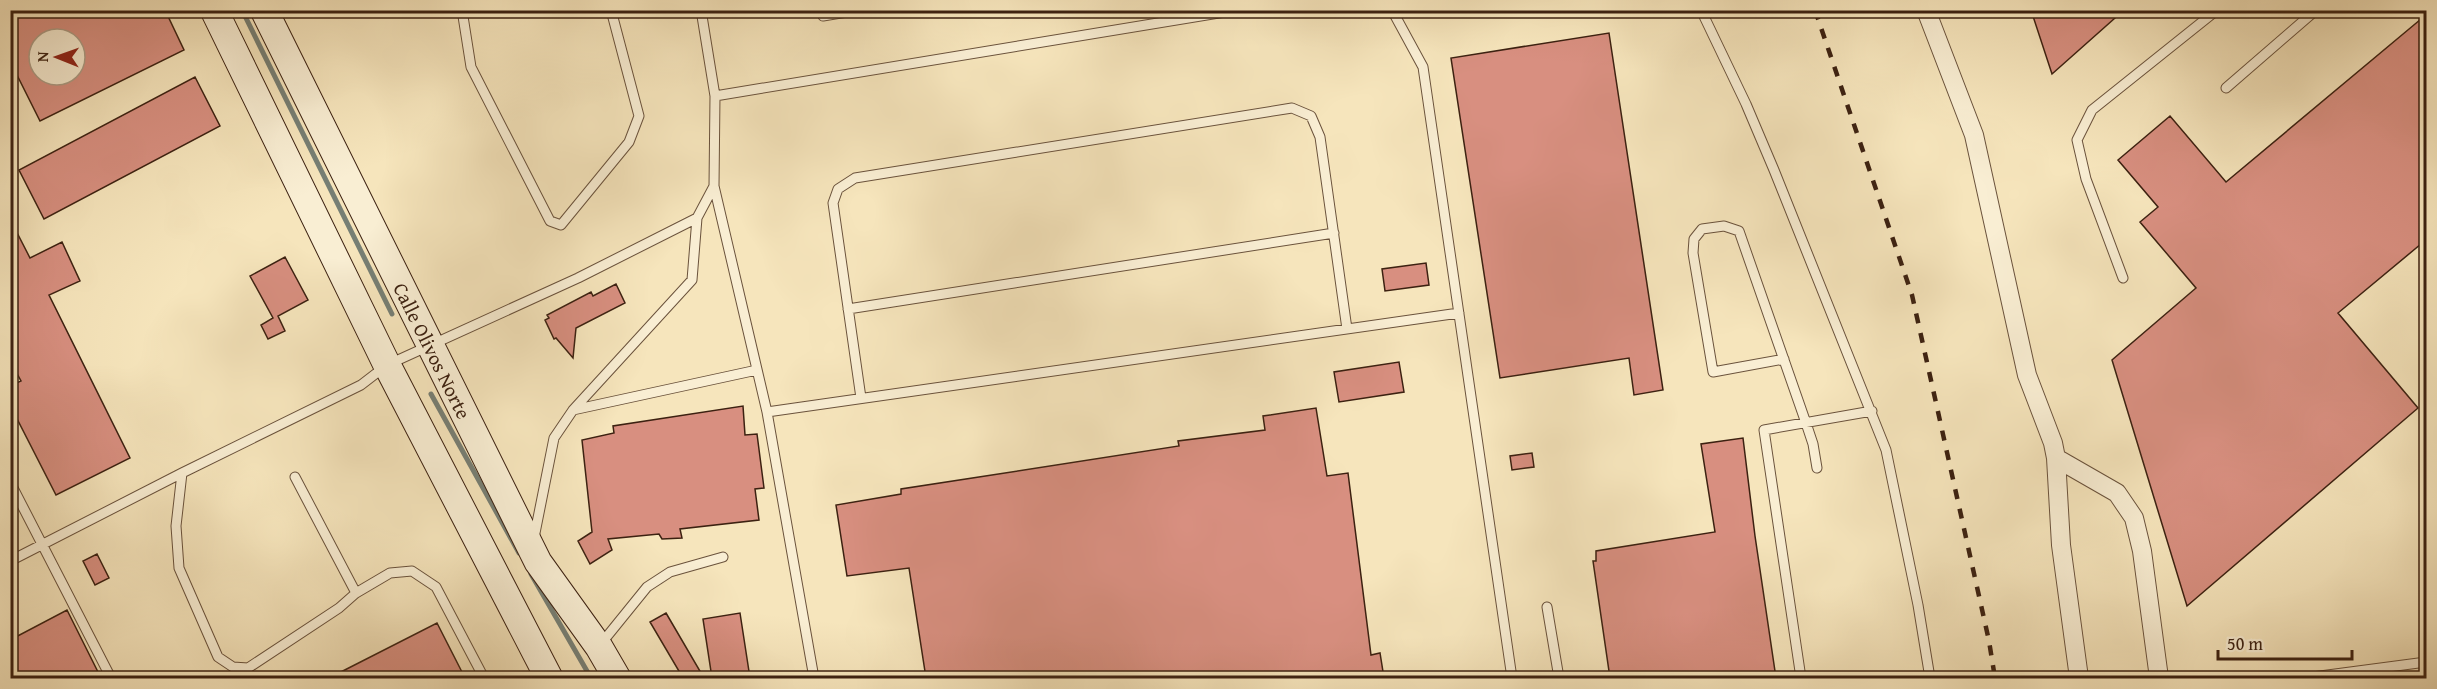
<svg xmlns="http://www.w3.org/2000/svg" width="2437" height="689" viewBox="0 0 2437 689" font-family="'Gentium Book Plus',serif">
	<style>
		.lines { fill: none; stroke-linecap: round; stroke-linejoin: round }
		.stream { stroke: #777f74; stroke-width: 5 }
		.building { fill: #d88f80; stroke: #3c2111; stroke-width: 1.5; fill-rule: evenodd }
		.service-casing { stroke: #6a523c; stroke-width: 11 }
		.minor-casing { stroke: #6a523c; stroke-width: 20 }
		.secondary-casing { stroke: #3c2111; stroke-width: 29 }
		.service { stroke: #f9eed3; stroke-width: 9 }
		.minor { stroke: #f9eed3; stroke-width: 18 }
		.secondary { stroke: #f9eed3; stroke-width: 27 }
		.rail { stroke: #3c2111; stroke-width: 4.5; stroke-dasharray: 10 10; stroke-linecap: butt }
		.labels { text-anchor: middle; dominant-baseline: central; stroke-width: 4.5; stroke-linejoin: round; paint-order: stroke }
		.street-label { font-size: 20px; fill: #3c2111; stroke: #f9eed3 }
	</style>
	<rect width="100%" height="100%" fill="#f6e5bc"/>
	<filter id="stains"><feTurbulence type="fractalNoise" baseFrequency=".00333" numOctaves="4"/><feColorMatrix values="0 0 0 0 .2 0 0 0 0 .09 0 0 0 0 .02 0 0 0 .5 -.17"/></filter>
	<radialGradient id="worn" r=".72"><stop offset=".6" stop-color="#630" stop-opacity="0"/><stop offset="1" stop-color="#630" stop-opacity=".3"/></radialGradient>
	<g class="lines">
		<path class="stream" d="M 242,10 L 392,314
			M 431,394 L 519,553
			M 531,574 L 591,678"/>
	</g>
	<path class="building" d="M 10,10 L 165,10 L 184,50 L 40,121 L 10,61 ZM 39,39 L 75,39 L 75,75 L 39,75 Z
		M 2031,10 L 2124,10 L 2052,74 Z
		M 2427,14 L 2427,239 L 2338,313 L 2418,408 L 2187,606 L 2112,360 L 2196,288 L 2140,222 L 2158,207 L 2118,160 L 2170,116 L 2226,182 Z
		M 1609,33 L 1663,390 L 1634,395 L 1629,358 L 1500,378 L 1451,58 Z
		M 195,77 L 220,126 L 44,219 L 19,170 Z
		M 10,219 L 30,258 L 62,242 L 80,281 L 49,295 L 130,458 L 56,495 L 10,405 L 10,386 L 21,381 L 10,361 Z
		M 285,257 L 308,300 L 278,316 L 285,331 L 268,339 L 261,325 L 273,318 L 250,276 Z
		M 1426,263 L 1429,285 L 1385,291 L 1382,269 Z
		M 616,284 L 625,303 L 576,328 L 573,358 L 556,338 L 554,339 L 545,320 L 549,318 L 547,315 L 591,292 L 593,296 Z
		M 1399,362 L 1404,392 L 1339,402 L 1334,372 Z
		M 743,406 L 745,435 L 757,434 L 764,488 L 755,489 L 759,520 L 680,529 L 682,538 L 662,539 L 659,534 L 608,539 L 612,550 L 590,564 L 578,541 L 592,532 L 582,440 L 614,433 L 613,426 Z
		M 1316,408 L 1327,476 L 1348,473 L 1371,655 L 1380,653 L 1384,678 L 926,678 L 909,568 L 847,576 L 836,505 L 901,494 L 901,489 L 1179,446 L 1178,441 L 1265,430 L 1263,416 Z
		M 1743,438 L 1755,536 L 1776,678 L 1610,678 L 1593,561 L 1596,561 L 1596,551 L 1715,532 L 1701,444 Z
		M 1532,453 L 1534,467 L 1512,470 L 1510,456 Z
		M 97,554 L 109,578 L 95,585 L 83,561 Z
		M 67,610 L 101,678 L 10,678 L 10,640 Z
		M 666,613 L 704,678 L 683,678 L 650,622 Z
		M 740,613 L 750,678 L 712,678 L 703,619 Z
		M 437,623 L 465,678 L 329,678 Z"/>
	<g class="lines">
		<defs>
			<path id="service" d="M 462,10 L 471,67 L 550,221 L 561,225 L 629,142 L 639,116 L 611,10
				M 701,10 L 715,96 L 714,186 L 767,412
				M 1392,10 L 1423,67 L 1512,678
				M 1701,10 L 1746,104 L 1774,170 L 1886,450 L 1918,605 L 1930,678
				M 823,16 L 859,10
				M 2226,88 L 2316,10
				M 715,96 L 1237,10
				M 2123,278 L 2086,179 L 2077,140 L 2092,110 L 2217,10
				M 848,309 L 1334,233
				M 1784,359 L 1713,372 L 1693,253 L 1694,239 L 1702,229 L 1724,226 L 1739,231 L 1806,423 L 1813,444 L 1817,468
				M 861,398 L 833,203 L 838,189 L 855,178 L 1292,108 L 1311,116 L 1320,137 L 1347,329
				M 573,410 L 757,370
				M 182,473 L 176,526 L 179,568 L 218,657 L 233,667 L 248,668 L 339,608 L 356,593 L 295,477
				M 10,482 L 111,678
				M 534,538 L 554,438 L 573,410 L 692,280 L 697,218 L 714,186
				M 10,561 L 182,473 L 361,385 L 387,365 L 578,278 L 697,218
				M 356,593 L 390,573 L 412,571 L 436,587 L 484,678
				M 1547,607 L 1559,678
				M 600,645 L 647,587 L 670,572 L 723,557
				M 814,678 L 767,412 L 1459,313
				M 1801,678 L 1764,430 L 1872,411
				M 2305,678 L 2426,662"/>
			<path id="minor" d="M 1926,10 L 1974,135 L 2027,375 L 2053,443 L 2056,458 L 2061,545 L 2079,678
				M 2056,458 L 2117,493 L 2134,518 L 2142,551 L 2159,678"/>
			<g id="secondary">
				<path d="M 214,10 L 387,365 L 549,678"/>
				<path id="s1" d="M 264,10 L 538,562 L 599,647 L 617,678"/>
			</g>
		</defs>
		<use href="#service" class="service-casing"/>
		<use href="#minor" class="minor-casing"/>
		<use href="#secondary" class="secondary-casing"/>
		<use href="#service" class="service"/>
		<use href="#minor" class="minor"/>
		<use href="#secondary" class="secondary"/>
		<path class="rail" d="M 1815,10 L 1912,295 L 1989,641 L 1995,678"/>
	</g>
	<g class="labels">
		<g class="street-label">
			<text stroke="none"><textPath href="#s1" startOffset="380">Calle Olivos Norte</textPath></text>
		</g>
	</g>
	<rect width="2437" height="689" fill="none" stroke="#f6e5bc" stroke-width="36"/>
	<rect x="12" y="12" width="2413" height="665" fill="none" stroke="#3c2111" stroke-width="3"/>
	<rect x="18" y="18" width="2401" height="653" fill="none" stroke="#3c2111" stroke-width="1.5"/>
	<g transform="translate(57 57) rotate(271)"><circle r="28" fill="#f9eed3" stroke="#ad9c85" stroke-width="1.5"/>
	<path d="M0-4.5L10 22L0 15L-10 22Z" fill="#8f2418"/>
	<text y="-9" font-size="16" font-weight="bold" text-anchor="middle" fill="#3c2111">N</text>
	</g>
	<path d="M2218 650v9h134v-9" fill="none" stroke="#3c2111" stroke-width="3"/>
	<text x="2227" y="650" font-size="18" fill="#3c2111" stroke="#f9eed3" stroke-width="4.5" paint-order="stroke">50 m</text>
	<rect width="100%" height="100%" filter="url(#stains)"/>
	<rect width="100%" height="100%" fill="url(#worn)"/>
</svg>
